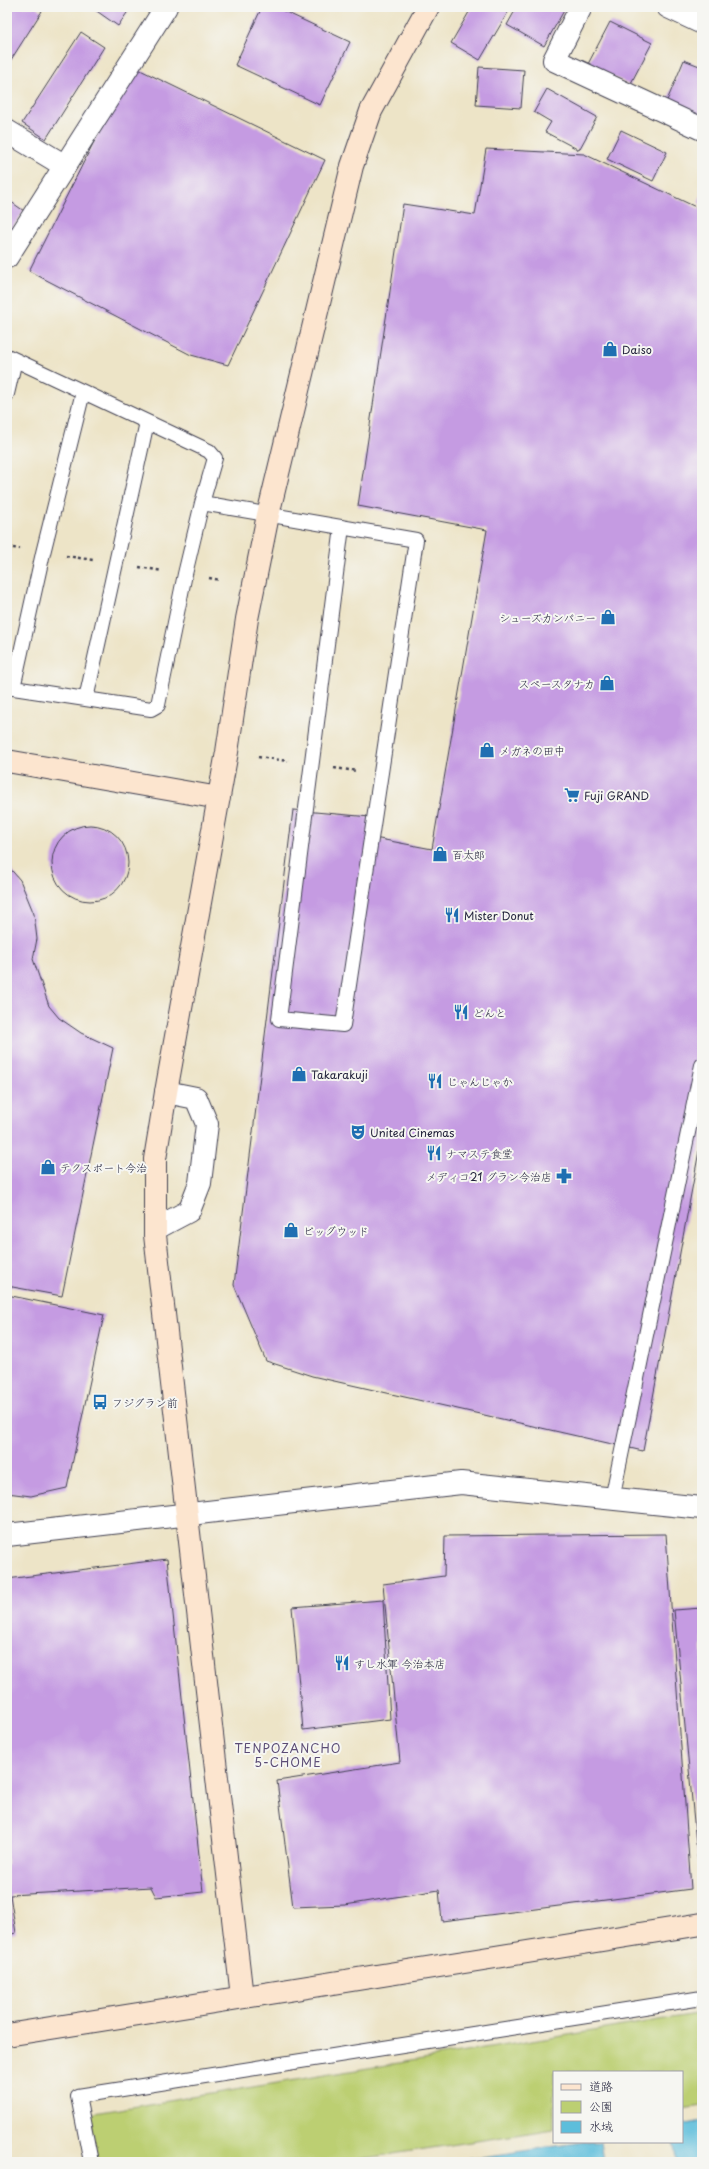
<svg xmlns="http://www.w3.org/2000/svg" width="709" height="2169" viewBox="0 0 709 2169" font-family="'Playpen Sans','Klee One',sans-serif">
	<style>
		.green { fill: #bccf72; stroke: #6f7856 }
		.water { fill: #5dbedb; stroke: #40708b }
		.building { fill: #c59be2 }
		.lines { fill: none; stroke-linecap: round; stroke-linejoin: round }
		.lane-casing { stroke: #403f50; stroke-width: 16 }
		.street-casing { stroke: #403f50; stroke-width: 24 }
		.secondary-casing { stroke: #403f50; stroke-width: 24 }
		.path { stroke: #403f50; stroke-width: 2.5; stroke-dasharray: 3 3; stroke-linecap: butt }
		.lane { stroke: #fff; stroke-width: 14 }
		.street { stroke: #fff; stroke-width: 22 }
		.secondary { stroke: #fce5cf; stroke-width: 22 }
		.labels { text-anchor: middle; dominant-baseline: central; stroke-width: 4; stroke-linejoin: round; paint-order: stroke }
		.poi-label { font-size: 11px; fill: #22223b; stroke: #f6f6f2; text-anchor: start }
		.neighbourhood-label { font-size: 12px; letter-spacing: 1px; fill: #5b4c75; stroke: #f6f6f2 }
	</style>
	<rect width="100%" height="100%" fill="#f6f6f2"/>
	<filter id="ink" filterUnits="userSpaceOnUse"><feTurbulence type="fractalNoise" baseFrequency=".025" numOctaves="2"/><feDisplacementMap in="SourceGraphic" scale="8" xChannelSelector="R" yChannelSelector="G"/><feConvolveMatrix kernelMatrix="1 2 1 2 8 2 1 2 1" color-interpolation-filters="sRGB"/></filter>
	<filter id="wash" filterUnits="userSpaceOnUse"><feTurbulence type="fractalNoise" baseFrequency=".012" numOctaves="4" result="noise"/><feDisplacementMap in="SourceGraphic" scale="16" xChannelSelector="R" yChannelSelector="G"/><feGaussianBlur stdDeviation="0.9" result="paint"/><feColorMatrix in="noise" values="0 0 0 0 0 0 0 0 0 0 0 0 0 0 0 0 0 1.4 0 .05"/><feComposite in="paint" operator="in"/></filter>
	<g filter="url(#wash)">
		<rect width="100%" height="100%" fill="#ede4c7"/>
		<path class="green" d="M 702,2013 L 702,2106 L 682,2109 L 682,2072 L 554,2072 L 554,2129 L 341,2162 L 98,2162 L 89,2114 Z"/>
		<path class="water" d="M 702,2121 L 702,2161 L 677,2162 L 673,2142 L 682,2142 L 682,2125 Z
			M 583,2142 L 601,2142 L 604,2162 L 449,2162 Z"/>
		<g id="blocks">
			<path class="building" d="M 7,7 L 36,7 L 42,11 L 7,66 Z
				M 91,7 L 131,7 L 118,26 Z
				M 262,7 L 275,7 L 350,42 L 320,105 L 235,65 Z
				M 472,7 L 511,7 L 480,60 L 451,43 Z
				M 517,7 L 566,7 L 544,46 L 507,25 Z
				M 610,22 L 652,43 L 630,85 L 588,64 Z
				M 81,32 L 104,47 L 46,139 L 22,123 Z
				M 684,60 L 702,67 L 702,118 L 666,103 Z
				M 132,66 L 325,160 L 228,365 L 191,355 L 29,271 Z
				M 479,67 L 524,70 L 521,108 L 476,105 Z
				M 547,89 L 597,117 L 579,150 L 545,132 L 551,122 L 534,112 Z
				M 621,130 L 667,152 L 653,181 L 607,159 Z
				M 486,149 L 584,154 L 702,210 L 702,1135 L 643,1451 L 312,1376 L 266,1361 L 234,1285 L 293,810 L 381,818 L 369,837 L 432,849 L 487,530 L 358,506 L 403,204 L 475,215 Z
				M 702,194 L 702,205 L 698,202 Z
				M 7,199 L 24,211 L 7,235 Z
				M52 863a38 38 0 1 1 76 0a38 38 0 1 1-76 0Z
				M 7,865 L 20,880 L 34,914 L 37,939 L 33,959 L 49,1006 L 59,1018 L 81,1033 L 113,1048 L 62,1296 L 7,1286 Z
				M 7,1295 L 104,1315 L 67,1488 L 31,1496 L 7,1493 Z
				M 666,1534 L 691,1889 L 442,1921 L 439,1890 L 345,1905 L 293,1907 L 277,1781 L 400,1762 L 383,1584 L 444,1576 L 445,1536 Z
				M 167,1559 L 203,1892 L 156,1897 L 151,1887 L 10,1895 L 16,1933 L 7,1935 L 7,1579 Z
				M 383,1600 L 390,1719 L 303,1730 L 292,1607 Z
				M 702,1608 L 702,1864 L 698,1864 L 674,1610 Z"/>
		</g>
	</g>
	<g filter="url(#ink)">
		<use href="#blocks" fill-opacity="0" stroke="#403f50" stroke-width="1"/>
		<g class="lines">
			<defs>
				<path id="lane" d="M 7,356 L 209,451 L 215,458 L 202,503 L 416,540 L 343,1025 L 279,1019 L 342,527
					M 7,394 L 15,360
					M 7,687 L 151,709 L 158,705 L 185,574 L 202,503
					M 13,688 L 43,553 L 83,392
					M 86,699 L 147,422
					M 612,1499 L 702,1065
					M 91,2162 L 78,2096 L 702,1998"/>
				<path id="street" d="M 581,7 L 554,60 L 702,129
					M 668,7 L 702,23
					M 7,131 L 65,166
					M 7,257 L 166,7
					M 155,1229 L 189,1211 L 200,1183 L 207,1124 L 196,1098 L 166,1092
					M 7,1535 L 461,1483 L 702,1508"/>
				<path id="secondary" d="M 7,761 L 219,798
					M 242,1997 L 155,1235 L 155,1159 L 166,1092 L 227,752 L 247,619 L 268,515 L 352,166 L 371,111 L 428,7
					M 7,2035 L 702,1924"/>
			</defs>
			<use href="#lane" class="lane-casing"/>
			<use href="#street" class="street-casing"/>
			<use href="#secondary" class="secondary-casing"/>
			<path class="path" d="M 7,547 L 20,549
				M 66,556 L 93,560
				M 139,567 L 162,571
				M 209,578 L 220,580
				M 258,757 L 288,761
				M 334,768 L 357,771"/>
			<use href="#lane" class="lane"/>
			<use href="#street" class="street"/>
			<use href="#secondary" class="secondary"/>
		</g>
	</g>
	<defs>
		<symbol id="shop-bare" viewBox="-9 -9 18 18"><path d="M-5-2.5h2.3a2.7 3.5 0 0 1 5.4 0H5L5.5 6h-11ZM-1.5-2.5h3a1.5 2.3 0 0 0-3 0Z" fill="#1f6fb2" stroke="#f6f6f2" stroke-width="2.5" paint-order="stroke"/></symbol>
		<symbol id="supermarket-bare" viewBox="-9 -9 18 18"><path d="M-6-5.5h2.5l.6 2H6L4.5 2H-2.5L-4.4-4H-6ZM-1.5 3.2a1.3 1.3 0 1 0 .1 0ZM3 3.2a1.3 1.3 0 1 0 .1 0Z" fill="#1f6fb2" stroke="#f6f6f2" stroke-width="2.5" paint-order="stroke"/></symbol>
		<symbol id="restaurant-bare" viewBox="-9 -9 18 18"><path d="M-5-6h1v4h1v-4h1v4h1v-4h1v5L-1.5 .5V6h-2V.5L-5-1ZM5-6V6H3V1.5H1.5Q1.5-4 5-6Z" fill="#1f6fb2" stroke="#f6f6f2" stroke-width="2.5" paint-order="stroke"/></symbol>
		<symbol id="theatre-bare" viewBox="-9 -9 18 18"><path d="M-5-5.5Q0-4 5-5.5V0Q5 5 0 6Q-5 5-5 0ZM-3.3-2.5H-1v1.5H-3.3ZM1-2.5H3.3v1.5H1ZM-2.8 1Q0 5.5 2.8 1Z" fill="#1f6fb2" stroke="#f6f6f2" stroke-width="2.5" paint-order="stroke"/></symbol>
		<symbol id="pharmacy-bare" viewBox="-9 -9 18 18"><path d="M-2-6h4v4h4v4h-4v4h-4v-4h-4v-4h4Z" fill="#1f6fb2" stroke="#f6f6f2" stroke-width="2.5" paint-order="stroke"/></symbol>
		<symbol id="bus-bare" viewBox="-9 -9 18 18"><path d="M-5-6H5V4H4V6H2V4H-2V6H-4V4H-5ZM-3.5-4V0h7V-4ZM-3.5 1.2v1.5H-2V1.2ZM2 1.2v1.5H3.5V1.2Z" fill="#1f6fb2" stroke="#f6f6f2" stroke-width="2.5" paint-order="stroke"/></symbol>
	</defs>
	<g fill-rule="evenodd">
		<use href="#shop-bare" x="599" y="338" width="22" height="22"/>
		<use href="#shop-bare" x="597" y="606" width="22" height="22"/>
		<use href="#shop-bare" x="596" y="672" width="22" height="22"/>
		<use href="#shop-bare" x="476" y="739" width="22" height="22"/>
		<use href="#supermarket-bare" x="561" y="784" width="22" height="22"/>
		<use href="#shop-bare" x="429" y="843" width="22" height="22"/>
		<use href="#restaurant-bare" x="441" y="904" width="22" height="22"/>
		<use href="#restaurant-bare" x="450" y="1001" width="22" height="22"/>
		<use href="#shop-bare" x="288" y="1063" width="22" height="22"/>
		<use href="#restaurant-bare" x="424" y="1070" width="22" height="22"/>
		<use href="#theatre-bare" x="347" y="1121" width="22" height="22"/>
		<use href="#restaurant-bare" x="423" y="1142" width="22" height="22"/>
		<use href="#shop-bare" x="37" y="1156" width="22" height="22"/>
		<use href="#pharmacy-bare" x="553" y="1165" width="22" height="22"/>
		<use href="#shop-bare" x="280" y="1219" width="22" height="22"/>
		<use href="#bus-bare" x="89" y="1391" width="22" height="22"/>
		<use href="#restaurant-bare" x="331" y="1652" width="22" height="22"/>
	</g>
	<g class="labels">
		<g class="poi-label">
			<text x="622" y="349">Daiso</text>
			<text x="596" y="617" text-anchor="end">シューズカンパニー</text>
			<text x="595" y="683" text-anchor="end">スペースタナカ</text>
			<text x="499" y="750">メガネの田中</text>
			<text x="584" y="795">Fuji GRAND</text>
			<text x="452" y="854">百太郎</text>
			<text x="464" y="915">Mister Donut</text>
			<text x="473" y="1012">どんと</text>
			<text x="311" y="1074">Takarakuji</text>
			<text x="447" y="1081">じゃんじゃか</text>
			<text x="370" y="1132">United Cinemas</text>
			<text x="446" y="1153">ナマステ食堂</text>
			<text x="60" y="1167">テクスポート今治</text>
			<text x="552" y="1176" text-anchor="end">メディコ21 グラン今治店</text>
			<text x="303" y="1230">ビッグウッド</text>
			<text x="112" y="1402">フジグラン前</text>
			<text x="354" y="1663">すし水軍 今治本店</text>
		</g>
		<g class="neighbourhood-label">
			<text x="288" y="1748">TENPOZANCHO<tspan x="288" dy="14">5-CHOME</tspan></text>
		</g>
	</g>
	<rect width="709" height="2169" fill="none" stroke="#f6f6f2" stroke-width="24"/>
	<rect x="553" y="2071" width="130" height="72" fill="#f6f6f2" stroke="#a1a1a9"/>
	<rect x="561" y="2084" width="20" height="6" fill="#fce5cf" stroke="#a1a1a9"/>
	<text x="589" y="2091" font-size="12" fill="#22223b">道路</text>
	<rect x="561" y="2101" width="20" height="12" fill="#bccf72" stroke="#a1a1a9"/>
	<text x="589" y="2111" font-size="12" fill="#22223b">公園</text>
	<rect x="561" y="2121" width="20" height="12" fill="#5dbedb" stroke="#a1a1a9"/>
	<text x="589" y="2131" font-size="12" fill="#22223b">水域</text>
</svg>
